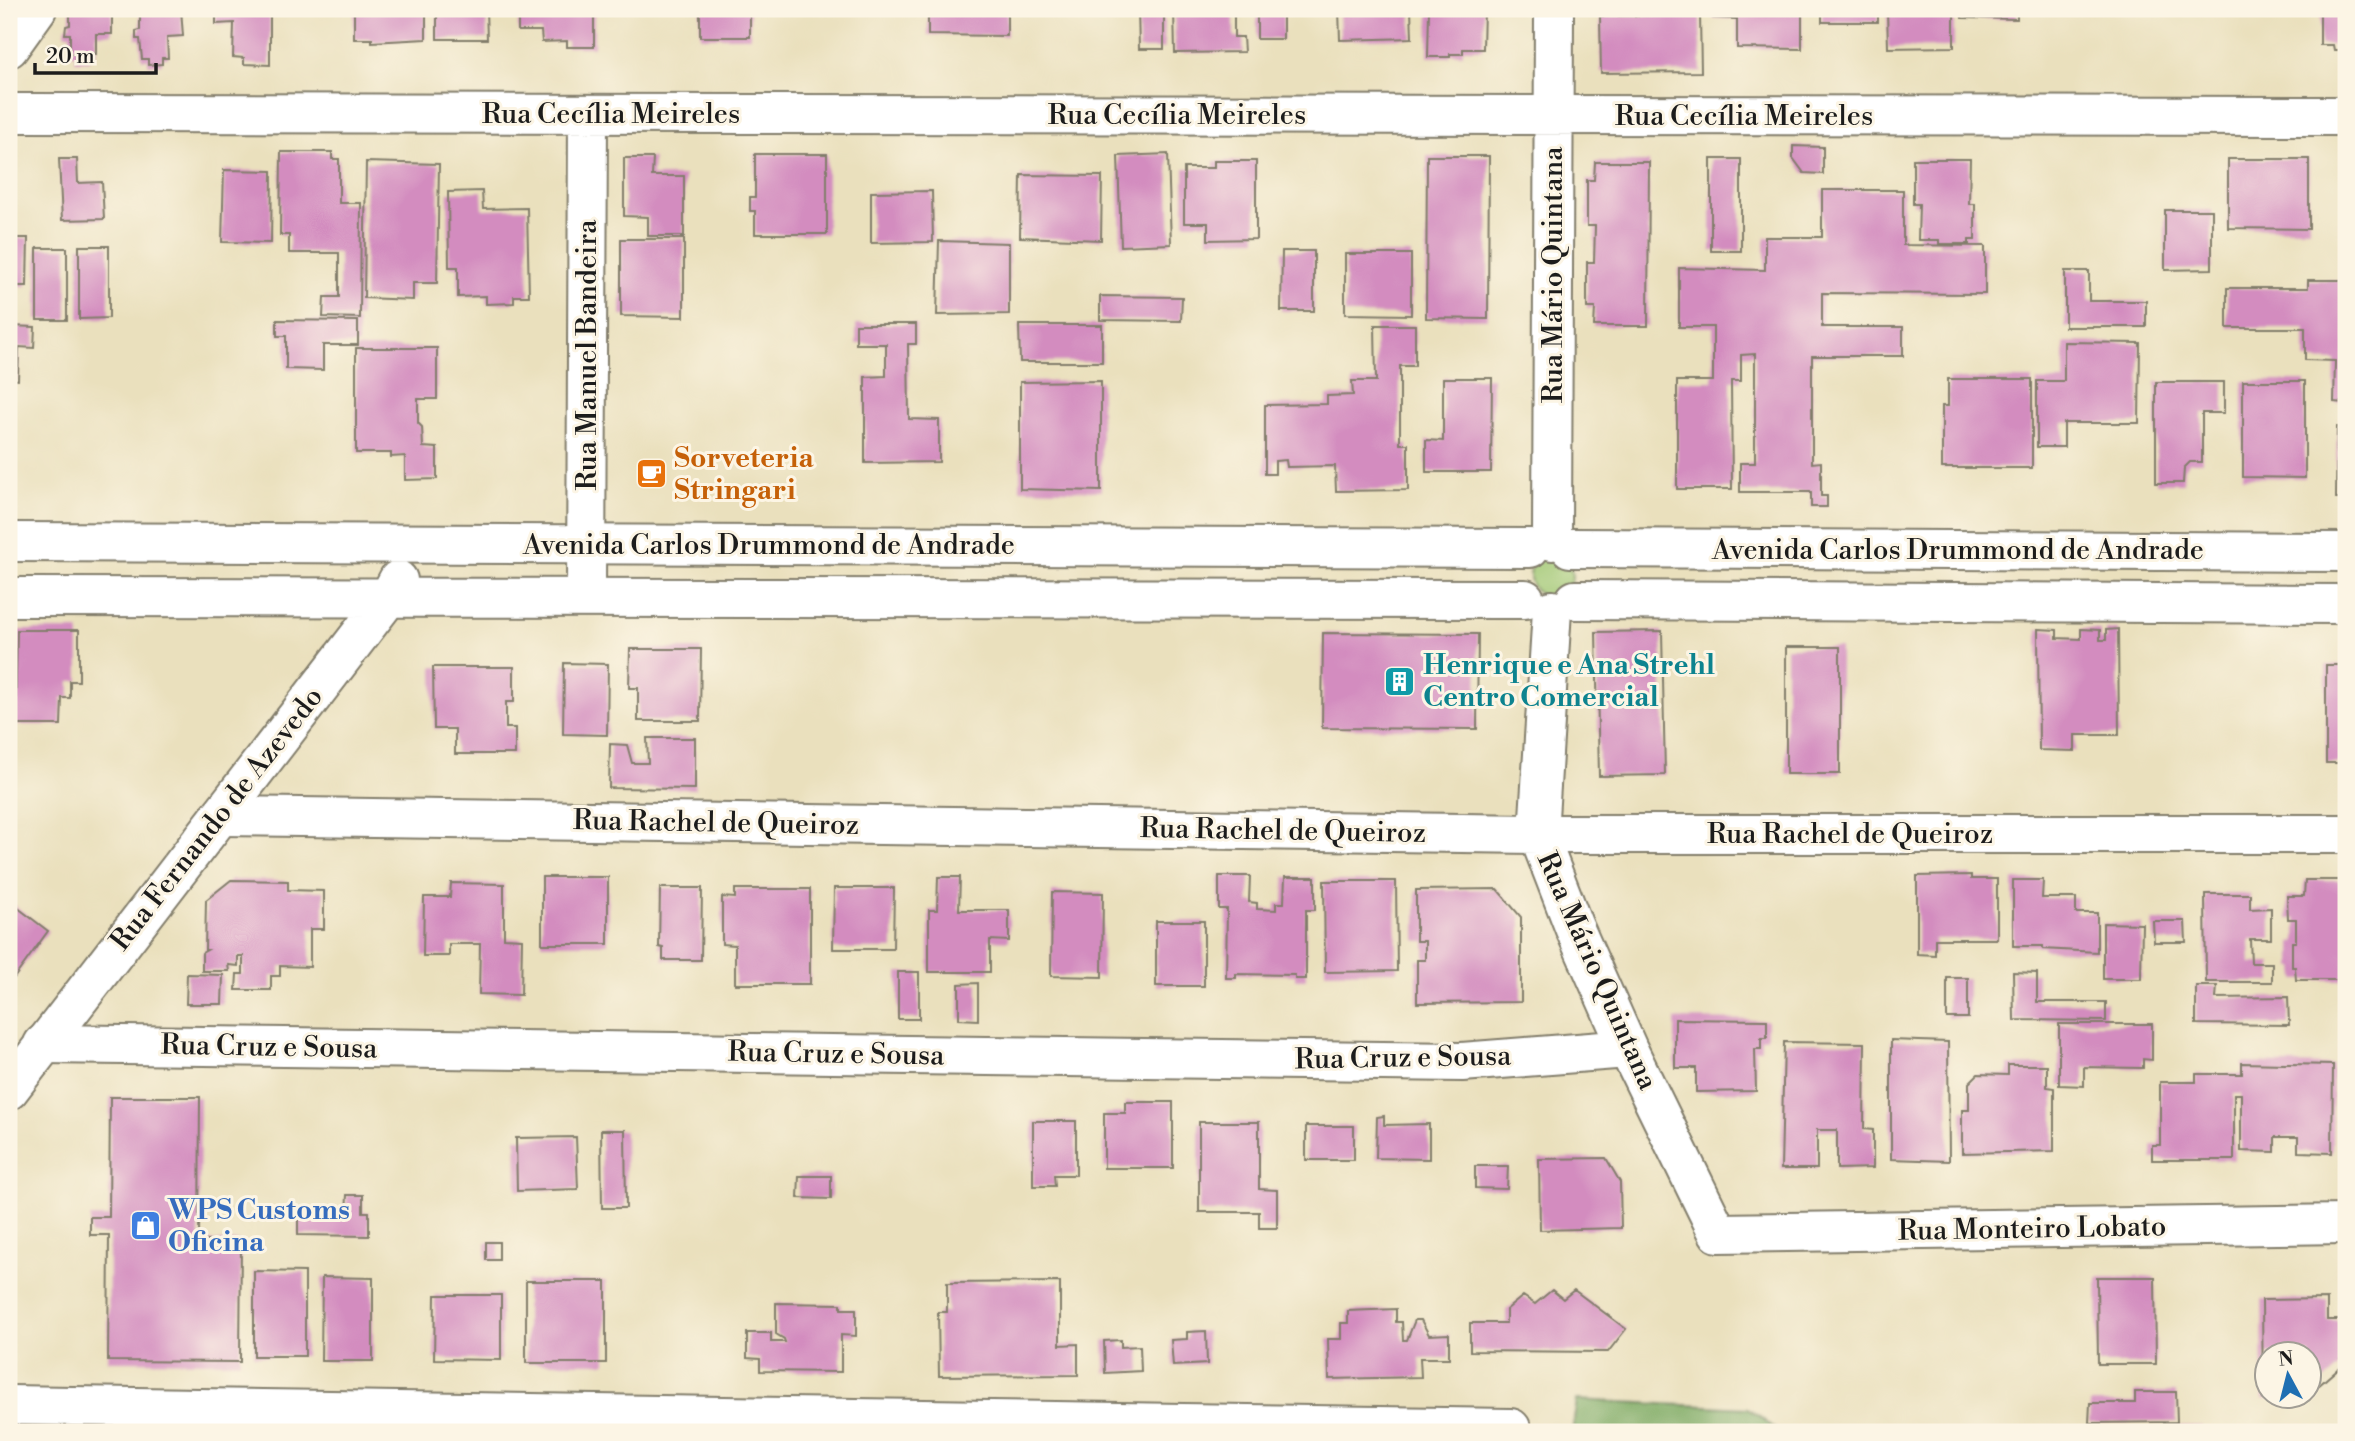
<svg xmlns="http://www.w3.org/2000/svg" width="2355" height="1441" viewBox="0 0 2355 1441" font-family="'Libre Bodoni',serif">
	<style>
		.green { fill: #a0c874; stroke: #5e7248; stroke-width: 2 }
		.forest { fill: #80ac66; stroke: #4e6441; stroke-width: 2 }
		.building { fill: #d38cbf }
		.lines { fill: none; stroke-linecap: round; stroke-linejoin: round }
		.street-casing { stroke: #837e6c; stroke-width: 42 }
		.secondary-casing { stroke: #837e6c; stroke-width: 42 }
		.street { stroke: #fff; stroke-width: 38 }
		.secondary { stroke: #fff; stroke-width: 38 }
		.labels { text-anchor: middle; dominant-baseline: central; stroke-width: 6; stroke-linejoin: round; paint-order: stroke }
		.street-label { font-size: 28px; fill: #1c1c1c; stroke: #fcf5e5 }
		.food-label { font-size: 28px; font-weight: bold; fill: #c56008; stroke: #fcf5e5; text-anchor: start }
		.culture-label { font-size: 28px; font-weight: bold; fill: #0d838f; stroke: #fcf5e5; text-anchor: start }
		.shop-label { font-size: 28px; font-weight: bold; fill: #366cbe; stroke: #fcf5e5; text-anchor: start }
	</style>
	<rect width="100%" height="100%" fill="#fcf5e5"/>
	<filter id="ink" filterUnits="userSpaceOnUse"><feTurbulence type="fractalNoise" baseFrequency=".0143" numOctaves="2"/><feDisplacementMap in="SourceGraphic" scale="14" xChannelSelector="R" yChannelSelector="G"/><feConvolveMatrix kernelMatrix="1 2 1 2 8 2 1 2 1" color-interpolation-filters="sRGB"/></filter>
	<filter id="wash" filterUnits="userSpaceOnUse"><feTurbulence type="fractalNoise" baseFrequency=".00686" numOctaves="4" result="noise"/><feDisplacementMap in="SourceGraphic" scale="28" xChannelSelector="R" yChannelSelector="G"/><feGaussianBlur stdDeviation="1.57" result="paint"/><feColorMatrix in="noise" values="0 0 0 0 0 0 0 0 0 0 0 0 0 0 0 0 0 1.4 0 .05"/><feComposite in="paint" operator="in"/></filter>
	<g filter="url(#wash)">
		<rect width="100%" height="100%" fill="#eae0bd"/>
		<path class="green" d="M1530 576a21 21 0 1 1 42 0a21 21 0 1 1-42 0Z"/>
		<path class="forest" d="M 1577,1400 L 1748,1408 L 1779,1432 L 1572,1432 Z"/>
		<g id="blocks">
			<path class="building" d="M 70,9 L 112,9 L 112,34 L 96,34 L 96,54 L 90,54 L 90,61 L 75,61 L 76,54 L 70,54 L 70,34 L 65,34 L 66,26 L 70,25 Z
				M 156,9 L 181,9 L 183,36 L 167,37 L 168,58 L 162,58 L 162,64 L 148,65 L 148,59 L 142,59 L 140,39 L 136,39 L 136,31 L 140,30 L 140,11 L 156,11 Z
				M 216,9 L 270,9 L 270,65 L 244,64 L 244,58 L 233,57 L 234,23 L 216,24 Z
				M 354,9 L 426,9 L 426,39 L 372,42 L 372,39 L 354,39 Z
				M 437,9 L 486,9 L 487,39 L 437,39 Z
				M 518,9 L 597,9 L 594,15 L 594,47 L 567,47 L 567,41 L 542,42 L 541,31 L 518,31 Z
				M 700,9 L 750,9 L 750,37 L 700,37 Z
				M 928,9 L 1007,9 L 1007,36 L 928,35 Z
				M 1138,9 L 1164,9 L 1164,49 L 1139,49 Z
				M 1174,9 L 1243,9 L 1243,15 L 1234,15 L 1234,37 L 1243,37 L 1244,52 L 1175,53 Z
				M 1257,9 L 1283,9 L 1283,39 L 1257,39 Z
				M 1339,9 L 1411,9 L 1412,38 L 1340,40 Z
				M 1429,9 L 1484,9 L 1483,49 L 1463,49 L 1463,54 L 1450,54 L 1450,57 L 1428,57 Z
				M 1713,9 L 1802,9 L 1802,49 L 1737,48 L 1737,19 L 1713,18 Z
				M 1822,9 L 1878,9 L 1878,22 L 1822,22 Z
				M 1887,9 L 1954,9 L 1954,47 L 1888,48 Z
				M 1961,9 L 2017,9 L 2017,19 L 1962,18 Z
				M 2320,9 L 2346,9 L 2346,50 L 2334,50 L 2333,45 L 2320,45 Z
				M 1700,14 L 1701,72 L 1601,73 L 1600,16 Z
				M 1793,146 L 1823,147 L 1823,174 L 1804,173 L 1793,158 Z
				M 281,152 L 332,152 L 332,159 L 339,159 L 339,203 L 361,203 L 360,318 L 323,317 L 324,297 L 339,297 L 339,253 L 289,253 L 289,235 L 280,235 Z
				M 755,154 L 827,154 L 827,234 L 755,234 L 755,211 L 750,211 L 750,197 L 755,197 Z
				M 1168,154 L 1171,244 L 1121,246 L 1118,156 Z
				M 1427,156 L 1489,156 L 1488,319 L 1426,318 Z
				M 624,158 L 653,158 L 652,176 L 684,176 L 684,236 L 648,236 L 648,217 L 624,216 Z
				M 59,159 L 77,159 L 78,183 L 102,182 L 104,219 L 62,220 Z
				M 1711,159 L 1741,159 L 1741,251 L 1711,251 Z
				M 1913,159 L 1970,159 L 1969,204 L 1975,204 L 1975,240 L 1969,240 L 1969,244 L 1939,244 L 1939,240 L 1918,240 L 1919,204 L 1913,204 Z
				M 2228,159 L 2309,159 L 2309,229 L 2228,228 Z
				M 1214,161 L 1256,161 L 1256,239 L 1208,240 L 1208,223 L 1184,223 L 1184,168 L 1214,168 Z
				M 366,162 L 439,164 L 437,283 L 413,283 L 413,300 L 364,298 Z
				M 1595,162 L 1649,162 L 1648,326 L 1594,326 L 1595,308 L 1587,308 L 1587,262 L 1594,262 L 1595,226 L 1587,226 L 1587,180 L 1594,180 Z
				M 224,170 L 272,171 L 271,243 L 222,242 Z
				M 1021,175 L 1102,176 L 1101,240 L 1020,237 Z
				M 1822,190 L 1903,190 L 1903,245 L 1985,246 L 1985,294 L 1822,293 L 1822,327 L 1903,327 L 1903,356 L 1812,356 L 1812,463 L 1821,462 L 1821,496 L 1827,496 L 1827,507 L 1811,507 L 1811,492 L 1740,492 L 1740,463 L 1755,463 L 1755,354 L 1741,355 L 1741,381 L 1731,381 L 1732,489 L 1677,489 L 1677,381 L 1713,381 L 1713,327 L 1679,327 L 1679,268 L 1765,270 L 1765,237 L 1822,237 Z
				M 482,191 L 483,209 L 527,208 L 529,296 L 514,296 L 514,303 L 486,304 L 486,296 L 458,297 L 458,267 L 449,267 L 448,192 Z
				M 932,191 L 933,242 L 871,243 L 871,192 Z
				M 2165,210 L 2212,210 L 2212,269 L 2165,270 Z
				M 9,238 L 28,238 L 27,286 L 9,286 Z
				M 621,239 L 684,239 L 684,317 L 621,316 Z
				M 939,241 L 1009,243 L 1009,314 L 937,315 Z
				M 79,246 L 109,246 L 109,318 L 79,319 Z
				M 37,248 L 67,248 L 67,320 L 37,320 Z
				M 1282,251 L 1314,251 L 1314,311 L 1281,311 Z
				M 1345,254 L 1411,254 L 1411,315 L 1345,314 Z
				M 2065,271 L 2089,271 L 2089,301 L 2146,301 L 2146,327 L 2065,327 Z
				M 2308,280 L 2346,280 L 2346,403 L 2334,402 L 2335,361 L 2305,360 L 2305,328 L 2227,328 L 2227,288 L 2308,288 Z
				M 1100,296 L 1182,297 L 1181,321 L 1100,320 Z
				M 277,320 L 358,321 L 358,345 L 323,345 L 323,370 L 286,369 L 286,336 L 277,336 Z
				M 856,324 L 916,324 L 916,344 L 908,344 L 909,419 L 939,420 L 939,462 L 865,463 L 865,377 L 886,376 L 886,344 L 856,344 Z
				M 1019,325 L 1102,325 L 1102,362 L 1020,362 Z
				M 1375,325 L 1415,325 L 1415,366 L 1400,366 L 1400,444 L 1408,444 L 1408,490 L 1336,491 L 1335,466 L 1287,467 L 1286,460 L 1275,461 L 1275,474 L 1265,474 L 1265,405 L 1327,404 L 1327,396 L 1353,395 L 1352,381 L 1376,381 Z
				M 9,326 L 35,327 L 34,348 L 19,347 L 18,380 L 9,379 Z
				M 2064,342 L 2140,343 L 2139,423 L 2064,423 L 2064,447 L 2037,447 L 2037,381 L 2064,381 Z
				M 356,348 L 437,348 L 437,399 L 418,399 L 418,423 L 422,427 L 423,447 L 437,448 L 437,479 L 405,480 L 405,456 L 391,457 L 391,453 L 356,453 Z
				M 1443,378 L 1492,378 L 1491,472 L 1426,472 L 1426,440 L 1443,441 Z
				M 1948,379 L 2032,379 L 2032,468 L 1942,468 L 1942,406 L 1948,406 Z
				M 1101,381 L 1101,491 L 1020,489 L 1020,382 Z
				M 2243,381 L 2305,381 L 2305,478 L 2243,477 Z
				M 2156,382 L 2224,382 L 2224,413 L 2202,413 L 2202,462 L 2190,462 L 2184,468 L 2183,483 L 2156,483 Z
				M 9,426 L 11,426 L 11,479 L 9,479 Z
				M 2337,427 L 2346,427 L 2346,498 L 2336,498 Z
				M 2038,629 L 2057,630 L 2057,638 L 2081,639 L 2081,629 L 2100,630 L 2100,640 L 2106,640 L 2106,630 L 2118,629 L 2119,735 L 2075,735 L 2075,751 L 2039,750 Z
				M 17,630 L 79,630 L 79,681 L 70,681 L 70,698 L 62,698 L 61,725 L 15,725 Z
				M 1662,631 L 1665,775 L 1599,776 L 1596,632 Z
				M 1323,633 L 1478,634 L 1477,729 L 1322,728 Z
				M 1786,647 L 1840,647 L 1840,774 L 1786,774 Z
				M 630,649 L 701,649 L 700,721 L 638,721 L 638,688 L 629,688 Z
				M 564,663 L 608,664 L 607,735 L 563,734 Z
				M 2326,665 L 2346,665 L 2346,763 L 2326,763 Z
				M 433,667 L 514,667 L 514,702 L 506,702 L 506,728 L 515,728 L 515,754 L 455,754 L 455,729 L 434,729 Z
				M 647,738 L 695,738 L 695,789 L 609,788 L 610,744 L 627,745 L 632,763 L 648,763 Z
				M 1971,875 L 1971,879 L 1997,879 L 1997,939 L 1935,939 L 1935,955 L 1917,954 L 1917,876 Z
				M 1219,876 L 1250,876 L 1249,902 L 1257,903 L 1257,909 L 1276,910 L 1276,903 L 1284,903 L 1285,877 L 1315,877 L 1315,910 L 1306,910 L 1306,979 L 1295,979 L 1295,975 L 1236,974 L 1236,978 L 1226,978 L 1227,909 L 1219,909 Z
				M 542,877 L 608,877 L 608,944 L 542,944 Z
				M 938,877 L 960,877 L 959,910 L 1009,910 L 1009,941 L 990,940 L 990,972 L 929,972 L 929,910 L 937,910 Z
				M 231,880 L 288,881 L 288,890 L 324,891 L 324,929 L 310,929 L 310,967 L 280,966 L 280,976 L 271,976 L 271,990 L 236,990 L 237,974 L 243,974 L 243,956 L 238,956 L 238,966 L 228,965 L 229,971 L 202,971 L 202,953 L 207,950 L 205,950 L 206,900 Z
				M 2013,880 L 2043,880 L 2042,898 L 2076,898 L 2076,913 L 2097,913 L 2097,952 L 2043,949 L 2043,946 L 2013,946 Z
				M 2305,880 L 2346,880 L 2346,980 L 2296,980 L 2295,967 L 2292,967 L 2292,942 L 2296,942 L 2296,919 L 2288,919 L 2287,896 L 2304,896 Z
				M 1324,881 L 1396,881 L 1397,971 L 1325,972 Z
				M 451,883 L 504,884 L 504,938 L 522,939 L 521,995 L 479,994 L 480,944 L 449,944 L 449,956 L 423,956 L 424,897 L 450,897 Z
				M 660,888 L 702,888 L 701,960 L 663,960 L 663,948 L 659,947 Z
				M 834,888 L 894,888 L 893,949 L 833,949 Z
				M 735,889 L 810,889 L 810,984 L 735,984 L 735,945 L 722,944 L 722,897 L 735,898 Z
				M 1497,889 L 1521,917 L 1521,1002 L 1417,1003 L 1417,960 L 1425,960 L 1425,941 L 1416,941 L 1416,890 Z
				M 1052,892 L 1103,893 L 1102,977 L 1051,976 Z
				M 2205,894 L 2250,894 L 2250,909 L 2271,908 L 2271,939 L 2250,939 L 2251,963 L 2272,963 L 2272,982 L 2206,982 Z
				M 9,901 L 48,931 L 9,985 Z
				M 1156,921 L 1204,921 L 1204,986 L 1156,986 Z
				M 2153,921 L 2185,921 L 2186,942 L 2154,942 Z
				M 2103,923 L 2142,924 L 2141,979 L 2103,979 Z
				M 898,972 L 919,972 L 919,1019 L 898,1019 Z
				M 2013,972 L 2037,973 L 2037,1002 L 2106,1002 L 2106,1021 L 2014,1020 Z
				M 187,974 L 223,975 L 222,1004 L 186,1004 Z
				M 1947,978 L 1968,978 L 1968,1018 L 1947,1018 Z
				M 978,983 L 978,1020 L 959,1019 L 959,984 Z
				M 2196,986 L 2217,986 L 2216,998 L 2288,997 L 2289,1025 L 2196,1024 Z
				M 1675,1019 L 1767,1020 L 1767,1038 L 1761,1038 L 1761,1049 L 1755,1049 L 1756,1091 L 1696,1092 L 1696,1068 L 1675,1068 Z
				M 2059,1024 L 2152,1024 L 2152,1060 L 2143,1059 L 2143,1068 L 2084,1067 L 2084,1086 L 2059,1085 Z
				M 1891,1040 L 1948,1042 L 1949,1161 L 1891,1159 Z
				M 1784,1042 L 1865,1043 L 1864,1129 L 1873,1130 L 1873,1168 L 1837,1169 L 1837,1130 L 1817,1130 L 1817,1169 L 1781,1169 Z
				M 2242,1063 L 2333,1065 L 2332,1153 L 2298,1152 L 2298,1137 L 2275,1137 L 2275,1152 L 2241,1151 L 2241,1094 L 2234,1094 L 2234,1160 L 2152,1160 L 2152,1145 L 2160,1145 L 2160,1082 L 2196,1082 L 2196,1074 L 2242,1074 Z
				M 2008,1065 L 2047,1065 L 2047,1087 L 2054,1088 L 2054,1151 L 1962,1153 L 1962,1110 L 1969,1110 L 1969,1083 L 1978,1074 L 2008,1075 Z
				M 110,1097 L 200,1097 L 199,1241 L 241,1241 L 240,1362 L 108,1361 L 109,1235 L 90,1235 L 90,1217 L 109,1217 Z
				M 1125,1102 L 1173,1102 L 1173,1168 L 1104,1168 L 1104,1113 L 1125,1113 Z
				M 1384,1116 L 1384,1125 L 1429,1124 L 1429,1159 L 1376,1158 L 1377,1117 Z
				M 1033,1121 L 1076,1121 L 1076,1175 L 1054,1175 L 1055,1186 L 1033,1186 Z
				M 1199,1122 L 1259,1122 L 1259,1189 L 1277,1190 L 1277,1228 L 1259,1228 L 1259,1212 L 1199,1212 Z
				M 1306,1126 L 1354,1126 L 1354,1160 L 1306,1160 Z
				M 601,1130 L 625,1130 L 626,1208 L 602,1208 Z
				M 576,1137 L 578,1189 L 517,1191 L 516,1138 Z
				M 1606,1158 L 1620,1182 L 1621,1228 L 1540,1230 L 1539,1159 Z
				M 1475,1166 L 1508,1166 L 1507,1189 L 1475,1188 Z
				M 799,1176 L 831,1176 L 831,1199 L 798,1198 Z
				M 347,1195 L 363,1195 L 363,1212 L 369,1212 L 369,1236 L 298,1235 L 298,1212 L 346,1212 Z
				M 486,1242 L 499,1242 L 499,1260 L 486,1260 Z
				M 254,1271 L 305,1272 L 305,1356 L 254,1356 Z
				M 322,1277 L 373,1278 L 373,1361 L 321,1361 Z
				M 2097,1277 L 2155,1277 L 2156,1364 L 2098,1364 Z
				M 526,1281 L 606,1281 L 606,1363 L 526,1363 Z
				M 1060,1282 L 1060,1345 L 1078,1344 L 1078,1375 L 939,1376 L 938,1312 L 947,1312 L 947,1283 Z
				M 1552,1290 L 1563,1299 L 1574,1290 L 1626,1329 L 1608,1352 L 1470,1351 L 1470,1323 L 1506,1323 L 1506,1310 L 1523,1296 L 1535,1304 Z
				M 435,1295 L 501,1295 L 501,1360 L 434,1359 Z
				M 2327,1299 L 2327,1320 L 2341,1320 L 2341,1366 L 2310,1393 L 2310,1354 L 2267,1354 L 2267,1396 L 2306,1396 L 2306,1398 L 2263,1399 L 2262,1300 Z
				M 776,1303 L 841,1304 L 841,1309 L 856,1309 L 856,1336 L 841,1335 L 841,1372 L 760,1371 L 760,1359 L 747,1358 L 747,1333 L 771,1333 L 771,1342 L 785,1342 L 784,1339 L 776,1334 Z
				M 1396,1309 L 1396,1322 L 1402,1322 L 1403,1340 L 1407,1340 L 1415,1320 L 1421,1320 L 1429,1335 L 1449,1334 L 1449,1358 L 1420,1358 L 1421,1377 L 1329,1379 L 1328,1339 L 1341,1339 L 1341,1323 L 1348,1323 L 1348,1311 Z
				M 1206,1331 L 1207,1364 L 1173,1366 L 1171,1340 L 1187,1339 L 1187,1332 Z
				M 1121,1340 L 1121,1347 L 1140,1346 L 1141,1371 L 1105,1373 L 1104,1341 Z
				M 2135,1392 L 2176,1392 L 2177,1422 L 2089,1423 L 2090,1403 L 2135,1403 Z
				M 2175,1426 L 2202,1426 L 2202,1432 L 2175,1432 Z"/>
		</g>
	</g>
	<g filter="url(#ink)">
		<use href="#blocks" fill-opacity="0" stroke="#837e6c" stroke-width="2"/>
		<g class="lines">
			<defs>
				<path id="street" d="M 9,48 L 37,9
					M 9,113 L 2346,116
					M 1552,541 L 1554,9
					M 586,596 L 588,114
					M 1552,610 L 1538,834 L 1574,927 L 1628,1049 L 1718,1233 L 2346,1224
					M 220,816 L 1538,834 L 2346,834
					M 43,1044 L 1462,1062 L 1628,1049
					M 9,1405 L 1511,1428"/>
				<path id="secondary" d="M 9,542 L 1530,548
					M 1570,548 L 2346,552
					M 9,597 L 1525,599
					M 1575,600 L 2346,604
					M 9,1090 L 389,597 L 398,580"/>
			</defs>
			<use href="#street" class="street-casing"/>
			<use href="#secondary" class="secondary-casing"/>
			<use href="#street" class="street"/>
			<use href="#secondary" class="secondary"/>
		</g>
	</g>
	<defs>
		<symbol id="cafe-square" viewBox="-11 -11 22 22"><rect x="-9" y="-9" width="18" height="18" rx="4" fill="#e8710a" stroke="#fcf5e5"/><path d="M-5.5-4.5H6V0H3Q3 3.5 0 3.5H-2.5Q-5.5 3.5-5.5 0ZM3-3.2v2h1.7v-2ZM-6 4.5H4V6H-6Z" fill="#fff"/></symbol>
		<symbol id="building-square" viewBox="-11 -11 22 22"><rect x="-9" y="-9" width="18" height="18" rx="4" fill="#0f9aa8" stroke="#fcf5e5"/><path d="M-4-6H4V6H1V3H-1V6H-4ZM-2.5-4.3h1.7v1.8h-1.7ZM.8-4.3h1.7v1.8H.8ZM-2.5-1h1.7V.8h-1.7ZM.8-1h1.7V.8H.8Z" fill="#fff"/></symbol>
		<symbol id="shop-square" viewBox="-11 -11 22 22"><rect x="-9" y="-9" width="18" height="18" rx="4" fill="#3f7fe0" stroke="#fcf5e5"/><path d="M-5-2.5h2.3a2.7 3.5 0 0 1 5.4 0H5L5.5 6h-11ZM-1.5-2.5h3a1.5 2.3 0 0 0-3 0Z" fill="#fff"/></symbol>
	</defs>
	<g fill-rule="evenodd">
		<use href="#cafe-square" x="634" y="456" width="35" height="35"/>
		<use href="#building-square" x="1382" y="664" width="35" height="35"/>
		<use href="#shop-square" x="128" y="1208" width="35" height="35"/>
	</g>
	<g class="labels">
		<g class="street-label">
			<text x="611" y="114">Rua Cecília Meireles</text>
			<text x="1177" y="115">Rua Cecília Meireles</text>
			<text x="1744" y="116">Rua Cecília Meireles</text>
			<text transform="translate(1553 275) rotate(-90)">Rua Mário Quintana</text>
			<text transform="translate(587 355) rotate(-90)">Rua Manuel Bandeira</text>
			<text x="769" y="545">Avenida Carlos Drummond de Andrade</text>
			<text x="1958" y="550">Avenida Carlos Drummond de Andrade</text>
			<text transform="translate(217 819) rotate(-52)">Rua Fernando de Azevedo</text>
			<text transform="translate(716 823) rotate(1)">Rua Rachel de Queiroz</text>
			<text transform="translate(1283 831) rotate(1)">Rua Rachel de Queiroz</text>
			<text x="1850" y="834">Rua Rachel de Queiroz</text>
			<text transform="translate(1597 971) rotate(66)">Rua Mário Quintana</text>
			<text transform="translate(269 1047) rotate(1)">Rua Cruz e Sousa</text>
			<text transform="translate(836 1054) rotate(1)">Rua Cruz e Sousa</text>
			<text transform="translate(1403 1058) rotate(-1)">Rua Cruz e Sousa</text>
			<text transform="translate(2032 1229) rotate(-1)">Rua Monteiro Lobato</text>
		</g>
		<g class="food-label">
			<text x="674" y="458">Sorveteria<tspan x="674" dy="32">Stringari</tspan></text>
		</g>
		<g class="culture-label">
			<text x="1423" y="665">Henrique e Ana Strehl<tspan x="1423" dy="32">Centro Comercial</tspan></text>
		</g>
		<g class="shop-label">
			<text x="168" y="1210">WPS Customs<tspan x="168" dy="32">Oficina</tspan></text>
		</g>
	</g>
	<rect width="2355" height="1441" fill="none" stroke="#fcf5e5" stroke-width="35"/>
	<g transform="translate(2288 1375) rotate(353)"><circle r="33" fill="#fcf5e5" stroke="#a29e95" stroke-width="2"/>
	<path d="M0-5L12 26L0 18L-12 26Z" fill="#1f6fb2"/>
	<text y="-10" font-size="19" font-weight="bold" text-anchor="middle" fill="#1c1c1c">N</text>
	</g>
	<path d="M35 63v10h121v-10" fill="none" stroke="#1c1c1c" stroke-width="3.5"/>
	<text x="46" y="63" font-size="21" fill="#1c1c1c" stroke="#fcf5e5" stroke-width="5" paint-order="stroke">20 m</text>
</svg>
